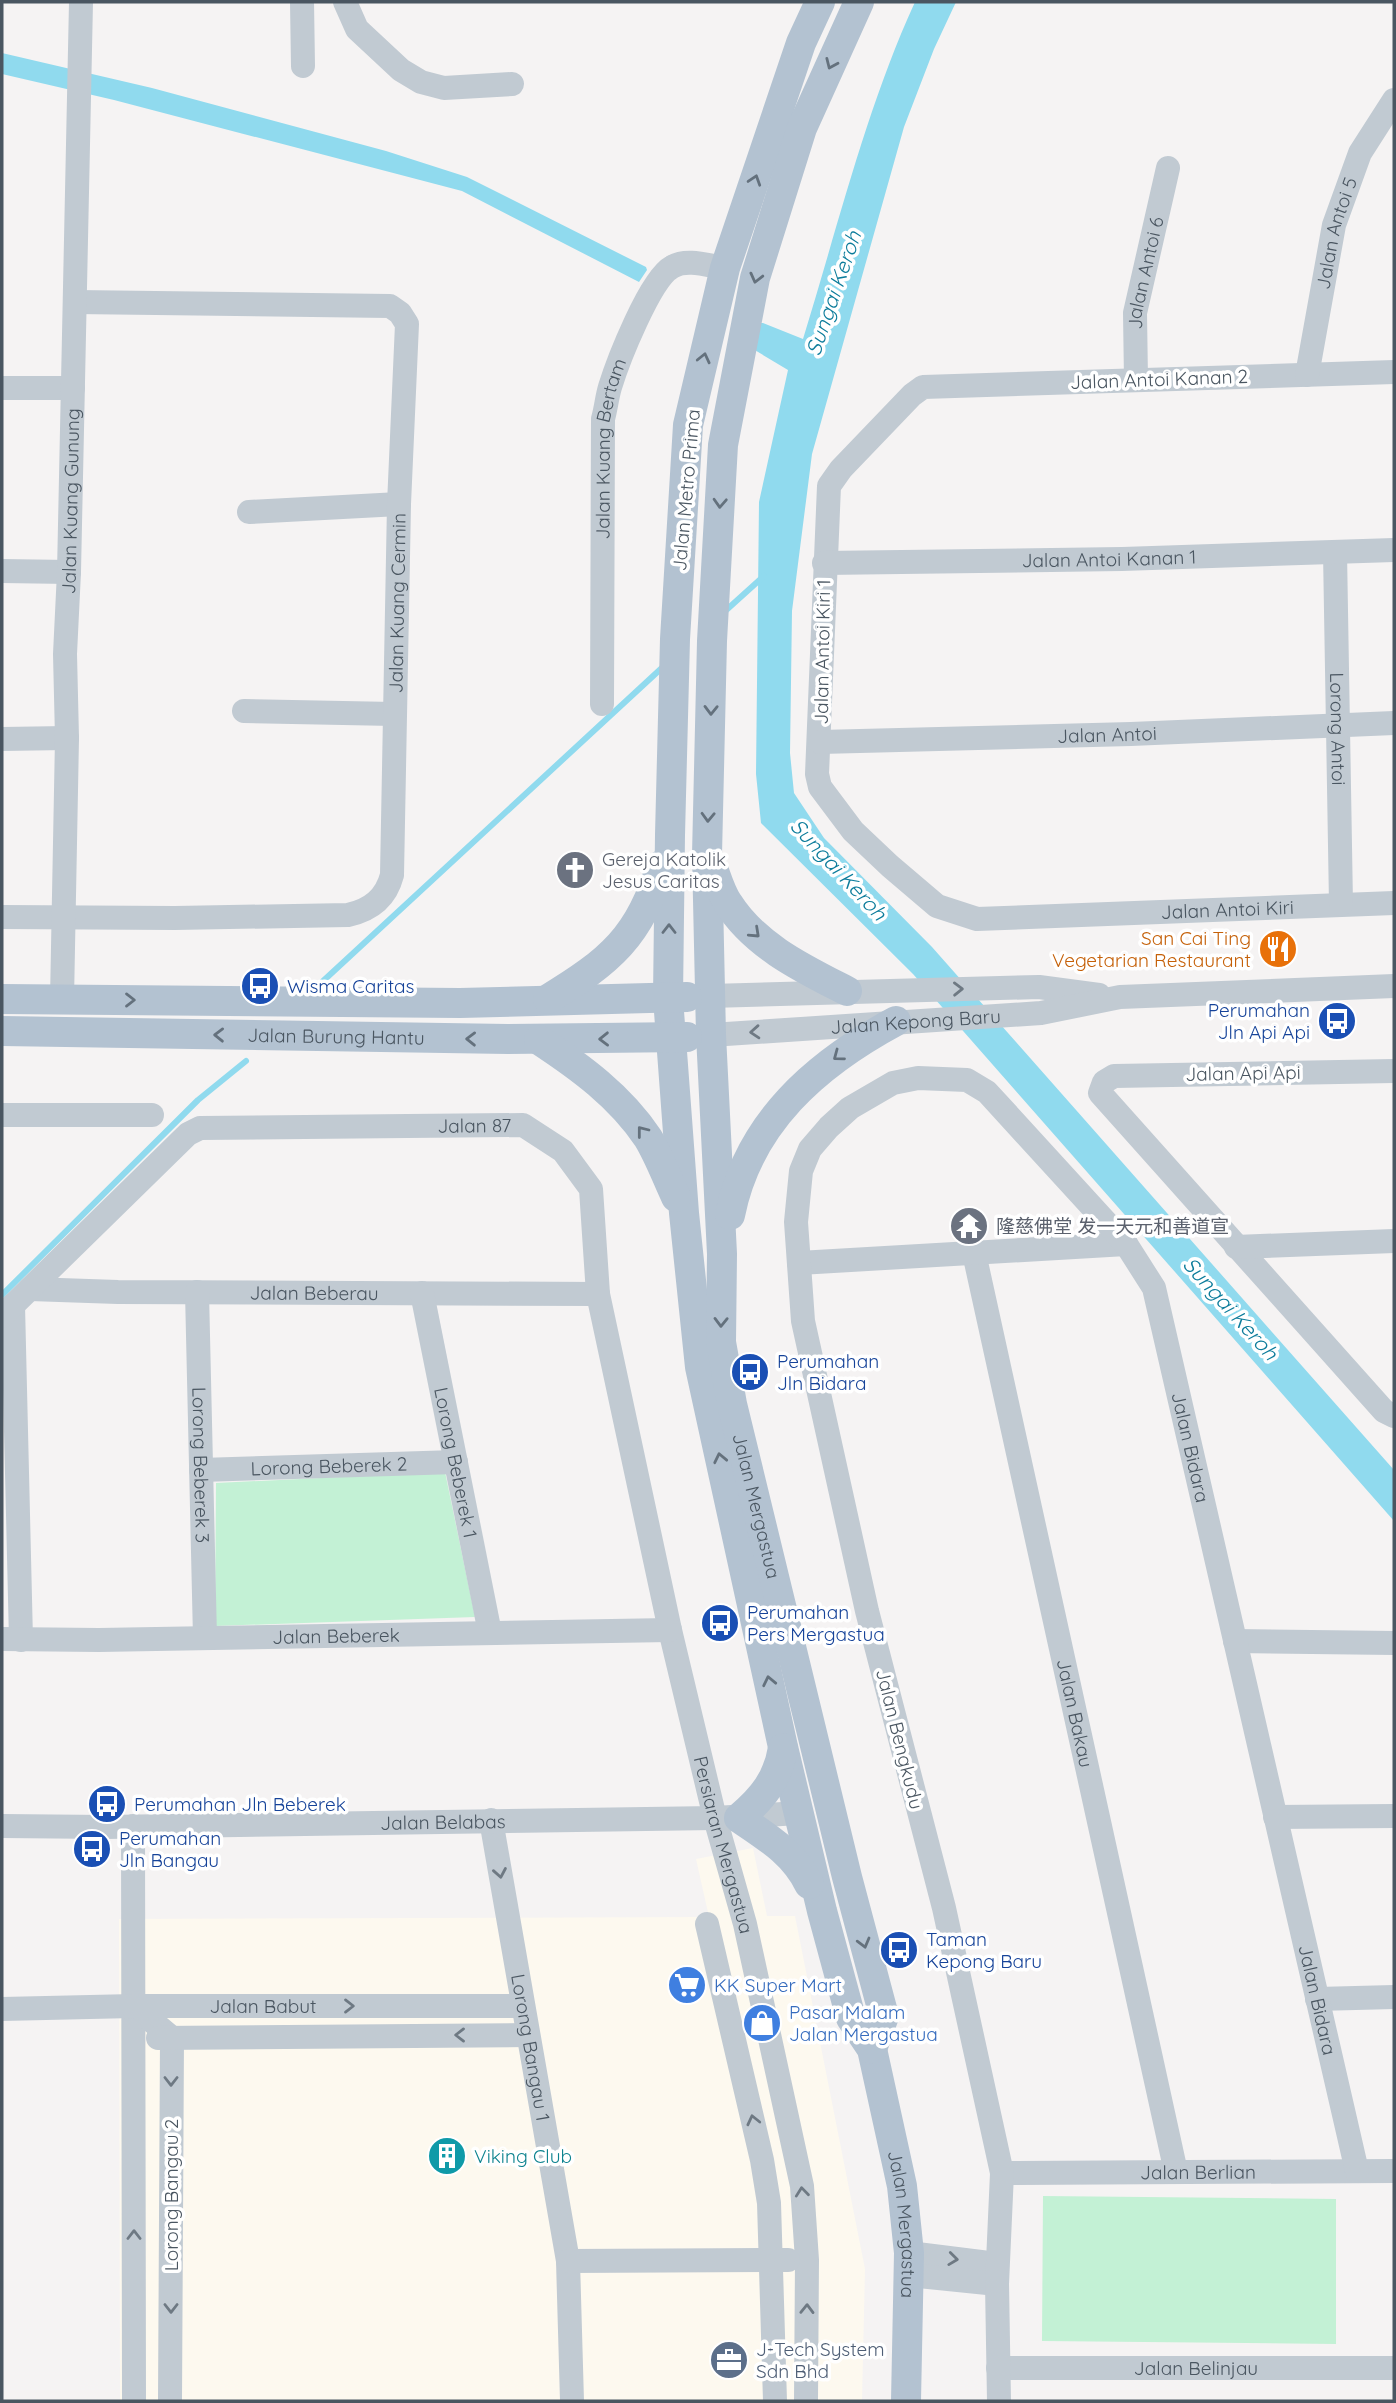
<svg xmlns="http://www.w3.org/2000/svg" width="1396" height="2403" viewBox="0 0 1396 2403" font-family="Quicksand,'Noto Sans SC',sans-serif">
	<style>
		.commercial { fill: #fdf9ef }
		.green { fill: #c3f1d5 }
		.water { fill: #90daee }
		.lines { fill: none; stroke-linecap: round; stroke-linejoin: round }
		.stream { stroke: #90daee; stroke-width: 6 }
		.minor { stroke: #c1cad2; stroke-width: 24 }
		.major { stroke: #b3c2d1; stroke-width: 30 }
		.oneway { stroke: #64717d }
		.oneway2 { stroke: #6e7983 }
		.labels { text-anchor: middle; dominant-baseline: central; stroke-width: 7; stroke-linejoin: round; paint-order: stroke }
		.street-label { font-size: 19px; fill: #4a5661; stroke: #fff }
		.worship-label { font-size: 19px; fill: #5b616d; stroke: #fff; text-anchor: start }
		.food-label { font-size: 19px; fill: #c56008; stroke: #fff; text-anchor: end }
		.transit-label { font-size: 19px; fill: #164399; stroke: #fff; text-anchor: start }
		.shop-label { font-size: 19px; fill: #366cbe; stroke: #fff; text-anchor: start }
		.culture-label { font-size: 19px; fill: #0d838f; stroke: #fff; text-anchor: start }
		.service-label { font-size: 19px; fill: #4e5e75; stroke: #fff; text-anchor: start }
		.water-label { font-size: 21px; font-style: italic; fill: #0c7c9b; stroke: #fff }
	</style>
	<rect width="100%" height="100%" fill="#f5f3f3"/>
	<path class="commercial" d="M 753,1848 L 767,1916 L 795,1916 L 865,2269 L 862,2401 L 120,2401 L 119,1919 L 709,1917 L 696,1859 Z"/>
	<path class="green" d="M 445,1472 L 475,1617 L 215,1626 L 216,1483 Z
		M 1043,2196 L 1336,2199 L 1336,2344 L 1042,2341 Z"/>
	<path class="water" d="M 915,2 L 956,2 L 934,49 L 904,127 L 812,454 L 792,611 L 790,753 L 794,793 L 824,838 L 932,947 L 1394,1470 L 1394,1521 L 913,974 L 761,823 L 756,774 L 759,502 L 788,370 L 753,349 L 759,323 L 763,323 L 803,339 C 838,226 866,109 915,2 Z
		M 2,53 L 152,88 L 386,151 L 467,177 L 646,267 L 647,270 L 639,282 L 462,191 L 114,100 L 2,74 Z"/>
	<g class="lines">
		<path class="stream" d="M 723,613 L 764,576
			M 322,982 L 665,665
			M 2,1295 L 198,1100 L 246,1061"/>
		<g class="minor">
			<path d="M 302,2 L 303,66"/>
			<path d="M 345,2 L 357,29 L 401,70 L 421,82 L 444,88 L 512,84"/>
			<path id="s1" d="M 1394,372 L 923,387 L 912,395 L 841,469 L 829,486 L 817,774 L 820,787 L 853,831 L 890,866 L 937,906 L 977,919 L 1394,903"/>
			<path id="s2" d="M 1307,375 L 1334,225 L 1360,153 L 1394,100"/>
			<path id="s3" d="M 1136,380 L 1135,313 L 1168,168"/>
			<path d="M 2,388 L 73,388"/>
			<path d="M 249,512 L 399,504"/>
			<path id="s4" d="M 1335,552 L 1341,904"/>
			<path id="s5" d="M 824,563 L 1122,559 L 1394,550"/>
			<path d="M 2,571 L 69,572"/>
			<path id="s6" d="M 602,704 L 603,419 C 606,408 607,397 610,387 C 618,361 650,279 672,267 C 687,258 709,266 725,268"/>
			<path d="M 244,711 L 394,714"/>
			<path d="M 2,739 L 67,738"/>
			<path id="s7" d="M 820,742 L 1131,734 L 1394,723"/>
			<path id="s8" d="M 2,917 L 175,918 L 348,915 C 371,910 386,898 392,875 L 399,504 L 407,324 L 400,313 L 390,306 L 75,302"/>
			<path d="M 710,996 L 1039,987 L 1099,995"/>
			<path id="s9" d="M 62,1000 L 67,738 L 65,654 L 69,572 L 81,2"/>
			<path id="s10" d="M 711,1035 L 1041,1013 L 1120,997 L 1394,986"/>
			<path d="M 1394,1071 L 1114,1076 L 1104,1082 L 1100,1093 L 1384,1411 L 1394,1416"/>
			<path d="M 2,1115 L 152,1115"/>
			<path d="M 1236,1247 L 1394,1241"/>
			<path id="s11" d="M 974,1253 L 1176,2172"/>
			<path d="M 799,1263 L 1126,1244"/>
			<path id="s12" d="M 30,1289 L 118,1292 L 598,1294"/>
			<path id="s13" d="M 197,1292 L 205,1638"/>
			<path id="s14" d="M 422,1293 L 490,1633"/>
			<path d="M 13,1305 L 21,1640"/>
			<path id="s15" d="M 2,1316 L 188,1134 L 200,1128 L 523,1125 L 563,1151 L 591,1189 L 598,1294 L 670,1630 L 715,1818 L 745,1924 L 802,2186 L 807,2260 L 806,2401"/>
			<path id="s16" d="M 201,1470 L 456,1462"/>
			<path id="s17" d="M 2,1639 L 99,1640 L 670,1630"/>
			<path d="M 1235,1641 L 1394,1643"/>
			<path d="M 1275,1817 L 1394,1816"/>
			<path id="s18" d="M 491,1820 L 568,2261 L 572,2401"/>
			<path id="s19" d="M 2,1826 L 105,1827 L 715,1818 L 799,1813"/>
			<path d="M 133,1826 L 134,2401"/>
			<path d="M 707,1924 L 762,2160 L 769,2203 L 775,2401"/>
			<path d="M 1317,1999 L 1394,1997"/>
			<path d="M 134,2006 L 172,2038 L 170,2401"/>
			<path id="s20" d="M 2,2009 L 134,2006 L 523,2006"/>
			<path d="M 158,2038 L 528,2035"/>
			<path id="s21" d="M 1002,2173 L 1394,2171"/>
			<path d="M 909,2253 L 997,2264"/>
			<path d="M 568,2261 L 788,2260"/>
			<path d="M 909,2275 L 997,2284"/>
			<path id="s22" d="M 998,2368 L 1394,2368"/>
			<path id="s23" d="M 999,2401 L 997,2284 L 1002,2173 L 944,1908 L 867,1611 L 803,1321 L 796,1222 L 801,1171 L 810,1149 L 829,1127 L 850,1108 L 893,1083 L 918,1078 L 967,1080 L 987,1092 L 1126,1244 L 1154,1288 L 1357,2171"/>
		</g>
		<g class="major">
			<path id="s24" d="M 820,2 L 801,43 L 725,268 L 688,425 L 675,639 L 670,835 L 668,998 L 684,1213 L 700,1367 L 783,1747 L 822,1911 L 851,2018 L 872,2049 L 902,2186 L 909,2253 L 906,2401"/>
			<path id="s25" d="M 859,2 L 802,128 L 755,278 L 723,445 L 712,641 L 707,855 L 711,1035 L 722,1254 L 721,1342 L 732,1404 L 847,1877 L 884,2016 L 872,2049"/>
			<path d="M 713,868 C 717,879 721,893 728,903 C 755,946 804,969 847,991"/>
			<path d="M 2,999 L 460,1003 L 687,997"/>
			<path d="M 548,999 C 609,962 641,936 661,865"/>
			<path id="s26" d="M 2,1031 L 508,1039 L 687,1037"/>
			<path d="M 539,1040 C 580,1067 620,1096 648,1138 C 659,1156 667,1178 676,1197"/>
			<path d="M 730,1215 C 748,1123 816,1064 896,1021"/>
			<path d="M 783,1748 C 778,1779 763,1798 739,1818 C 767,1837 794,1853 809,1884"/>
		</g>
	</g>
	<defs><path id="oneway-chevron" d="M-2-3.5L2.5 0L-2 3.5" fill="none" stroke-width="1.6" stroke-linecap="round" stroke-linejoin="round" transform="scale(1.75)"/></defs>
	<g class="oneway">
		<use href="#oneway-chevron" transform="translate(831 64) rotate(114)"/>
		<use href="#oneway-chevron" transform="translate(755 180) rotate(-72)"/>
		<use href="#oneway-chevron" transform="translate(756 278) rotate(104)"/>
		<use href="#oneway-chevron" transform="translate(704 358) rotate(-77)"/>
		<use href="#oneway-chevron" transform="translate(720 503) rotate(93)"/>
		<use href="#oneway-chevron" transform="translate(711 710) rotate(91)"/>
		<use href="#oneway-chevron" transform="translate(708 817) rotate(92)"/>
		<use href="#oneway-chevron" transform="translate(669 929) rotate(-90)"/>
		<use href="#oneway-chevron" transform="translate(755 933) rotate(43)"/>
		<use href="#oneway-chevron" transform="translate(130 1000)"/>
		<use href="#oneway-chevron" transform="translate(219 1035) rotate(-179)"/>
		<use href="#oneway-chevron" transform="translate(471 1039) rotate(-179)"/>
		<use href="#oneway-chevron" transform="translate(604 1039) rotate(179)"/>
		<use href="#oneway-chevron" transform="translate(838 1056) rotate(143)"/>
		<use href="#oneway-chevron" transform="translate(642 1131) rotate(-128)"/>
		<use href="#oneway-chevron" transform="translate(721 1322) rotate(91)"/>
		<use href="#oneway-chevron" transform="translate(720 1458) rotate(-102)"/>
		<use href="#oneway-chevron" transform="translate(769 1681) rotate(-102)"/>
		<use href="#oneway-chevron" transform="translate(864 1943) rotate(75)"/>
	</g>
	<g class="oneway2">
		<use href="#oneway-chevron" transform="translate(958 989) rotate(-1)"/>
		<use href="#oneway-chevron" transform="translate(755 1032) rotate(176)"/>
		<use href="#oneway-chevron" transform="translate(500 1873) rotate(80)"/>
		<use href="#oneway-chevron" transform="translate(349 2006)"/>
		<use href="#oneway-chevron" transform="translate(460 2035) rotate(180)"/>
		<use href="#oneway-chevron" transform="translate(171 2081) rotate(90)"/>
		<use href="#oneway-chevron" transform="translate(753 2120) rotate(-103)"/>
		<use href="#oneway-chevron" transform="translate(802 2192) rotate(-96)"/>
		<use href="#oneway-chevron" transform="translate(134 2235) rotate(-90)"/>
		<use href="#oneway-chevron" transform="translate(953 2259) rotate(7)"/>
		<use href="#oneway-chevron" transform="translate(171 2308) rotate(90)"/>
		<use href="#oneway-chevron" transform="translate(807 2309) rotate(-89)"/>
	</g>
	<defs>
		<symbol id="church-disc" viewBox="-11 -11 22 22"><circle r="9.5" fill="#6b7280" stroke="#fff"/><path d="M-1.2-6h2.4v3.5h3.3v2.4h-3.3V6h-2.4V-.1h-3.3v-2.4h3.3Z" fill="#fff"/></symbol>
		<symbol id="restaurant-disc" viewBox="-11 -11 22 22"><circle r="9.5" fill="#e8710a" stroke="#fff"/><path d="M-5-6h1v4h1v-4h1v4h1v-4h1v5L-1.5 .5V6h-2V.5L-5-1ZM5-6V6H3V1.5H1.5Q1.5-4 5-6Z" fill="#fff"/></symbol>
		<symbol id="bus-disc" viewBox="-11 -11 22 22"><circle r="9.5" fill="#1a4fb4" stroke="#fff"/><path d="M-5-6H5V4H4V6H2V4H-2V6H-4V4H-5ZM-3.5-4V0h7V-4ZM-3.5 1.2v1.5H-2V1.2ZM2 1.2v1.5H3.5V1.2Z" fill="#fff"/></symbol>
		<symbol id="temple-disc" viewBox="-11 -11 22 22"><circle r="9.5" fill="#6b7280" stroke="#fff"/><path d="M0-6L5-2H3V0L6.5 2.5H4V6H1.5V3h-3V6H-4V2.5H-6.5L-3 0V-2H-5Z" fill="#fff"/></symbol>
		<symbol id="supermarket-disc" viewBox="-11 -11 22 22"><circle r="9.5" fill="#3f7fe0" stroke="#fff"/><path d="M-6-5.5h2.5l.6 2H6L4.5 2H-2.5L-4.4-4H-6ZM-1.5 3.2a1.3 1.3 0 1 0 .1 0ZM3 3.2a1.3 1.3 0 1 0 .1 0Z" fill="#fff"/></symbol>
		<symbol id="shop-disc" viewBox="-11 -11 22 22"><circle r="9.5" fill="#3f7fe0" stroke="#fff"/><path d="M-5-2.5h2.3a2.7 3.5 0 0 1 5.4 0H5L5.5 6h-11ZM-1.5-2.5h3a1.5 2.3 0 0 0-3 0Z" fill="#fff"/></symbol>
		<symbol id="building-disc" viewBox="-11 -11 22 22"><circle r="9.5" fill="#0f9aa8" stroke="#fff"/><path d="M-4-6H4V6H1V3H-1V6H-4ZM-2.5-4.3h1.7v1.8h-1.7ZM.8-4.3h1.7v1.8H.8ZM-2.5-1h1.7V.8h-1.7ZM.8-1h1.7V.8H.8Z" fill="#fff"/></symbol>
		<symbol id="office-disc" viewBox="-11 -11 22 22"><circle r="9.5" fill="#5c6f8a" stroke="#fff"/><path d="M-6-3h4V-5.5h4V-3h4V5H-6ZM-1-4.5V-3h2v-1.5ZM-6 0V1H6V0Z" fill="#fff"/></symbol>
	</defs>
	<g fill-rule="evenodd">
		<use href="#church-disc" x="553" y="848" width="44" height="44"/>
		<use href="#restaurant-disc" x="1256" y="927" width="44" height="44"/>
		<use href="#bus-disc" x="238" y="964" width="44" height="44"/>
		<use href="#bus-disc" x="1315" y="999" width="44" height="44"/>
		<use href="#temple-disc" x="947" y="1204" width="44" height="44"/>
		<use href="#bus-disc" x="728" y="1350" width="44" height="44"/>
		<use href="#bus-disc" x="698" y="1601" width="44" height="44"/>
		<use href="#bus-disc" x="85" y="1782" width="44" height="44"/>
		<use href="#bus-disc" x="70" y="1827" width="44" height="44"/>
		<use href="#bus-disc" x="877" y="1928" width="44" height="44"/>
		<use href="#supermarket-disc" x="665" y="1963" width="44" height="44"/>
		<use href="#shop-disc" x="740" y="2001" width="44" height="44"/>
		<use href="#building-disc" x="425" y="2134" width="44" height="44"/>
		<use href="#office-disc" x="707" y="2338" width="44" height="44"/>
	</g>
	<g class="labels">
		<g class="street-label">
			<text stroke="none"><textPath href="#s2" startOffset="145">Jalan Antoi 5</textPath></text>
			<text stroke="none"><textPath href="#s3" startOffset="108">Jalan Antoi 6</textPath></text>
			<text transform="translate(1159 379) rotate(-2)">Jalan Antoi Kanan 2</text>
			<text stroke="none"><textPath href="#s6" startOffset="256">Jalan Kuang Bertam</textPath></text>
			<text transform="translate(686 490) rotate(-85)">Jalan Metro Prima</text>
			<text stroke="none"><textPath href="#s9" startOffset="499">Jalan Kuang Gunung</textPath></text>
			<text stroke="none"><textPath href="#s5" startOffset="285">Jalan Antoi Kanan 1</textPath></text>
			<text stroke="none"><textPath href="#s8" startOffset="681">Jalan Kuang Cermin</textPath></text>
			<text transform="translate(822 652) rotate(-89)">Jalan Antoi Kiri 1</text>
			<text stroke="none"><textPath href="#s4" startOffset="177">Lorong Antoi</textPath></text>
			<text stroke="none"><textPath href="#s7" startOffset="287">Jalan Antoi</textPath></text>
			<text stroke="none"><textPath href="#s1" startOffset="1370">Jalan Antoi Kiri</textPath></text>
			<text stroke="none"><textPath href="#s10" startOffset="205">Jalan Kepong Baru</textPath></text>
			<text stroke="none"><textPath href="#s26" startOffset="334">Jalan Burung Hantu</textPath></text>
			<text transform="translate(1243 1073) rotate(-1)">Jalan Api Api</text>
			<text stroke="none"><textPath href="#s15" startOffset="548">Jalan 87</textPath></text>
			<text stroke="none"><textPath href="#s12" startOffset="284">Jalan Beberau</textPath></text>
			<text stroke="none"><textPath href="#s23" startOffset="1904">Jalan Bidara</textPath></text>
			<text stroke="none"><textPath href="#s14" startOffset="173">Lorong Beberek 1</textPath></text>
			<text stroke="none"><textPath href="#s13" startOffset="173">Lorong Beberek 3</textPath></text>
			<text stroke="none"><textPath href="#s16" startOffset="128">Lorong Beberek 2</textPath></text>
			<text stroke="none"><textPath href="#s25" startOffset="1531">Jalan Mergastua</textPath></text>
			<text stroke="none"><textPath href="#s17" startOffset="334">Jalan Beberek</textPath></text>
			<text stroke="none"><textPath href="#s11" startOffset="471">Jalan Bakau</textPath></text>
			<text transform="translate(900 1739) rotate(76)">Jalan Bengkudu</text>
			<text stroke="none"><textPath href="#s19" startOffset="441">Jalan Belabas</textPath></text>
			<text stroke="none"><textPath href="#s15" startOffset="1362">Persiaran Mergastua</textPath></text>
			<text stroke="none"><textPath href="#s23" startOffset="2471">Jalan Bidara</textPath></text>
			<text stroke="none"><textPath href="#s20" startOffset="261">Jalan Babut</textPath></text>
			<text stroke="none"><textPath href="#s18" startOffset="231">Lorong Bangau 1</textPath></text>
			<text stroke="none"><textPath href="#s21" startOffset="196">Jalan Berlian</textPath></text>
			<text transform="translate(171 2195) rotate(-90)">Lorong Bangau 2</text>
			<text stroke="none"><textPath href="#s24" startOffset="2272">Jalan Mergastua</textPath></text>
			<text stroke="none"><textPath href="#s22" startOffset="198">Jalan Belinjau</textPath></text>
		</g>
		<g class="worship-label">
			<text x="602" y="859">Gereja Katolik<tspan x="602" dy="22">Jesus Caritas</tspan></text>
			<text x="996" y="1226">隆慈佛堂 发一天元和善道宣</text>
		</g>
		<g class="food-label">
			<text x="1251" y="938">San Cai Ting<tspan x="1251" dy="22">Vegetarian Restaurant</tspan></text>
		</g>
		<g class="transit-label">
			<text x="287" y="986">Wisma Caritas</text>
			<text x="1310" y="1010" text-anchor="end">Perumahan<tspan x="1310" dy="22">Jln Api Api</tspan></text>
			<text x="777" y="1361">Perumahan<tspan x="777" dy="22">Jln Bidara</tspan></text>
			<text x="747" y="1612">Perumahan<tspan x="747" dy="22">Pers Mergastua</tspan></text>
			<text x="134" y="1804">Perumahan Jln Beberek</text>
			<text x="119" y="1838">Perumahan<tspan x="119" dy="22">Jln Bangau</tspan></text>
			<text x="926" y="1939">Taman<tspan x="926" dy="22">Kepong Baru</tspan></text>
		</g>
		<g class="shop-label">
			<text x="714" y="1985">KK Super Mart</text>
			<text x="789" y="2012">Pasar Malam<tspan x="789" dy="22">Jalan Mergastua</tspan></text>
		</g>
		<g class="culture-label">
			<text x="474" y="2156">Viking Club</text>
		</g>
		<g class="service-label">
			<text x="756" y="2349">J-Tech System<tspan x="756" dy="22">Sdn Bhd</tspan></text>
		</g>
		<g class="water-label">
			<text transform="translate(833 293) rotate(-71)">Sungai Keroh</text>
			<text transform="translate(839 869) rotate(47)">Sungai Keroh</text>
			<text transform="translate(1231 1308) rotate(48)">Sungai Keroh</text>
		</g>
	</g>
	<rect width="1396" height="2403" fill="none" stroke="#4a5661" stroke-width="7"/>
</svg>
